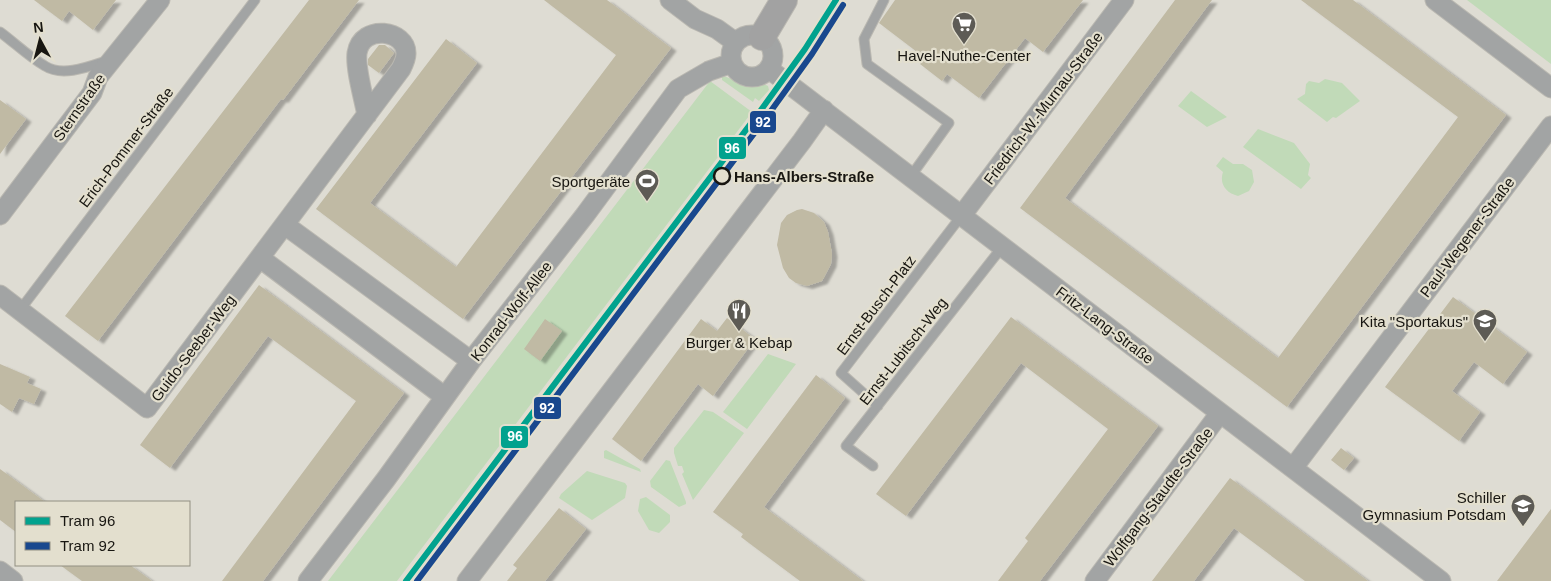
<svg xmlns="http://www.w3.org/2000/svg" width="1551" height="581" viewBox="0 0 1551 581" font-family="Arial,sans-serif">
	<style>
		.green { fill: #c1dab8 }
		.building { fill: #c0baa4; filter: url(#shadow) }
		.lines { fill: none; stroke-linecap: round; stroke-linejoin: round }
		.lane-casing { stroke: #bab8b1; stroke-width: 11 }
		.street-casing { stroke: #bab8b1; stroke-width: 21 }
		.secondary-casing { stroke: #bab8b1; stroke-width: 28 }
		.lane { stroke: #a2a4a4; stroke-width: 9 }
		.street { stroke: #a2a4a4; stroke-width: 19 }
		.secondary { stroke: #a2a2a2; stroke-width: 26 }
		.tram-1-casing { stroke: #e3dfce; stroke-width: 10 }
		.tram-2-casing { stroke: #e3dfce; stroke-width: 10 }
		.tram-1 { stroke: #01a28e; stroke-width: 6 }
		.tram-2 { stroke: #19488e; stroke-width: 6 }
		.stop-dot { fill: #e3dfce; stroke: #181611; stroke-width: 2.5 }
		.labels { text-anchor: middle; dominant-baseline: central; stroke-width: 4.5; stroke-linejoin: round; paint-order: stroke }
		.poi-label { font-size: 15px; fill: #181611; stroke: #e3dfce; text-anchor: end }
		.street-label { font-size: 15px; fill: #181611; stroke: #e3dfce }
		.stop-label { font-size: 15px; font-weight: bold; fill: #181611; stroke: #e3dfce; text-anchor: start }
		.line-badge { stroke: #e3dfce; stroke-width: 2 }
		.badge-label { font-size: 14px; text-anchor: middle; font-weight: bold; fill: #fff }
	</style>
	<defs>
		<filter id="shadow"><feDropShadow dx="5.5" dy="3" stdDeviation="1" flood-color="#0004"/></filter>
	</defs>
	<rect width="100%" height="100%" fill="#dedcd3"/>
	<path class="green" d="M 1467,0 L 1551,0 L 1551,64 Z
		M 722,76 C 732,77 739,86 748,86 C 755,87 761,83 768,86 L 769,90 L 759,101 L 755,98 L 753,102 L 722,80 Z
		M 1325,79 L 1342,83 L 1360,101 L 1336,118 L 1333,117 L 1327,122 L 1297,99 L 1305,94 L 1306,84 L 1309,81 L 1319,83 Z
		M 710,81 L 752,112 L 397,581 L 328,581 Z
		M 1191,91 L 1227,117 L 1207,127 L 1178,106 Z
		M 1258,129 L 1294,143 L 1310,164 L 1308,175 L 1311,178 L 1301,189 L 1243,147 Z
		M 1223,157 L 1233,164 L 1243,164 L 1252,170 L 1254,182 L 1249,191 L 1238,196 C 1226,193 1219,184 1223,172 L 1216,166 Z
		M 768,354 L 796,364 L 747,429 L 723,412 Z
		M 704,410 L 713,412 L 744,433 L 693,500 L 682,474 L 684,472 L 682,466 L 678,466 L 674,453 L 674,448 Z
		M 606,450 L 640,469 L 641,472 L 604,458 L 604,451 Z
		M 666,460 L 670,461 L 686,502 L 686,504 L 679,507 L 651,487 L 650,481 Z
		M 587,471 L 625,483 L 627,486 L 625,498 L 592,520 L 559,498 L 561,494 Z
		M 646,497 L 670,515 L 670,522 L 659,533 L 649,530 L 638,511 L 640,499 Z"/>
	<path class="building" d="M 34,0 L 116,0 L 93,30 L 69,11 L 62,21 Z
		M 309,0 L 359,0 L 283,100 L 281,99 L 98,341 L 65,316 Z
		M 544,0 L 607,0 L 671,48 L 463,319 L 316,209 L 446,39 L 477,63 L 370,203 L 456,267 L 616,55 Z
		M 895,0 L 1083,0 L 1043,52 L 1025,38 L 979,98 L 947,74 L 942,81 L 920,64 L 925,58 L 879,23 Z
		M 1175,0 L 1212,0 L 1065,198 L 1278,358 L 1458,117 L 1301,0 L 1353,0 L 1506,115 L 1287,407 L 1020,208 Z
		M 379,45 L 385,45 L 394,53 L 379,73 L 368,65 L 368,59 Z
		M 0,100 L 26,119 L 0,154 Z
		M 802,209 L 814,213 L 824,222 L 828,232 L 832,254 L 831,264 L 822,281 L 807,286 L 796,283 L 789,278 L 783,268 L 777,245 L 781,223 L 787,215 L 797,210 Z
		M 259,285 L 404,393 L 263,581 L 222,581 L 356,401 L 268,336 L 170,468 L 140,445 Z
		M 1453,297 L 1527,352 L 1503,384 L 1474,362 L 1452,391 L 1480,412 L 1459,441 L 1385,387 Z
		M 1011,317 L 1158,426 L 1040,581 L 998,581 L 1028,541 L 1025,538 L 1108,429 L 1021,363 L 906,516 L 876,494 Z
		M 727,318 L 755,339 L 713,396 L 698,384 L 641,461 L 612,439 L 701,319 L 717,331 Z
		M 545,319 L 562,331 L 540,361 L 524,349 Z
		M 0,364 L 30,377 L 27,383 L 41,389 L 34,404 L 19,398 L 12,412 L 0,404 Z
		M 816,375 L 845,398 L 764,507 L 863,581 L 800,581 L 741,537 L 743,534 L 713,512 Z
		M 1341,448 L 1354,458 L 1344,470 L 1331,460 Z
		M 0,469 L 45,502 L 16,502 L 16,532 L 0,520 Z
		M 1230,478 L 1305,534 L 1368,581 L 1305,581 L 1234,528 L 1194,581 L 1152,581 Z
		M 559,508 L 586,529 L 545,581 L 507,581 L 517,568 L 513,565 Z
		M 1551,509 L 1551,581 L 1497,581 Z
		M 60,565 L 130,565 L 152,581 L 82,581 Z"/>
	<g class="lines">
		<defs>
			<path id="lane" d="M 884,0 L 864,39 L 867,64 L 949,123 L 911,176
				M 0,32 C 15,43 29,57 45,66 C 62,77 88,67 106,61
				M 20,310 L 255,0
				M 878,406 L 841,373 L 962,215
				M 873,466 L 846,446 L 1003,246"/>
			<path id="street" d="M 670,0 L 695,19 L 717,29 L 735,42
				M 1435,0 L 1551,88
				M731 56a21 21 0 1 1 42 0a21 21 0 1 1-42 0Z
				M 769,69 L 1441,581
				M 0,215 L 92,93 L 98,77 L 160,0
				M 962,215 L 1124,0
				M 285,225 L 471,361
				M 260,258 L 445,397
				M 0,295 L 147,408 L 401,69 C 403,65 406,59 406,54 C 407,30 362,23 357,53 C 355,68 364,99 367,115
				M 1293,468 L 1551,126
				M 0,571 L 13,581
				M 308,581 L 386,479 L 471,361 L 585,215 L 678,89 L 709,71 L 732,63
				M 467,581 L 802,141 L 824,110
				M 1095,581 L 1220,413"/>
			<path id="secondary" d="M 762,37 L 784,0"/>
		</defs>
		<use href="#lane" class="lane-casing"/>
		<use href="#street" class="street-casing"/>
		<use href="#secondary" class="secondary-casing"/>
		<use href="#lane" class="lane"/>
		<use href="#street" class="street"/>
		<use href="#secondary" class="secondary"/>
		<defs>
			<path id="tram-1" d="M 406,581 L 761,110 L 805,49 L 836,0"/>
			<path id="tram-2" d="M 417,581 L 768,115 L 812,54 L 843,5"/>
		</defs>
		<use href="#tram-1" class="tram-1-casing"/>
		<use href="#tram-2" class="tram-2-casing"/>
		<use href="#tram-1" class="tram-1"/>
		<use href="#tram-2" class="tram-2"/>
	</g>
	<defs>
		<symbol id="supermarket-pin" viewBox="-11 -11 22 30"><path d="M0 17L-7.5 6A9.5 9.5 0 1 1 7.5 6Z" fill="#5d5b55" stroke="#e3dfce"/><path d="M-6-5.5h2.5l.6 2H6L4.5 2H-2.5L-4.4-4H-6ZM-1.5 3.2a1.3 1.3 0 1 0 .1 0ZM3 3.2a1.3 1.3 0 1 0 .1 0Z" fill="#fff"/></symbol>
		<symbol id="stadium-pin" viewBox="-11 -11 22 30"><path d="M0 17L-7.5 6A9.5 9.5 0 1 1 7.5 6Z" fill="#5d5b55" stroke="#e3dfce"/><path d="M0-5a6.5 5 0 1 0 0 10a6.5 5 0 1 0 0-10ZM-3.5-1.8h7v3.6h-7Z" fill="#fff"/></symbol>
		<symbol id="restaurant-pin" viewBox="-11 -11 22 30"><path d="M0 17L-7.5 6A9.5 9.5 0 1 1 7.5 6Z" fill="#5d5b55" stroke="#e3dfce"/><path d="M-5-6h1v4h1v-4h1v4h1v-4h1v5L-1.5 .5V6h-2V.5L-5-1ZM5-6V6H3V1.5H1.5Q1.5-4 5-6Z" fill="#fff"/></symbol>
		<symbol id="school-pin" viewBox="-11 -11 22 30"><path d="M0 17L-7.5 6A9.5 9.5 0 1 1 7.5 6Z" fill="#5d5b55" stroke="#e3dfce"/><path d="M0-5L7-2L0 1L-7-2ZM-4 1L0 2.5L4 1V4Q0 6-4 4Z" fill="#fff"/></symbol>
	</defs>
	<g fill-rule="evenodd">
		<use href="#supermarket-pin" x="950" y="10" width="28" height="38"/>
		<use href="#stadium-pin" x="633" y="167" width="28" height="38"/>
		<use href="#restaurant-pin" x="725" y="297" width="28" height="38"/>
		<use href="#school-pin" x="1471" y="307" width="28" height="38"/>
		<use href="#school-pin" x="1509" y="492" width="28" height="38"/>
	</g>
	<circle class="stop-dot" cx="722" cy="176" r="8"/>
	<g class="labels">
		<g class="poi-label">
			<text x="964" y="55" text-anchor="middle">Havel-Nuthe-Center</text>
			<text x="630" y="181">Sportgeräte</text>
			<text x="1468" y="321">Kita "Sportakus"</text>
			<text x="739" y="342" text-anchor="middle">Burger &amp; Kebap</text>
			<text x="1506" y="497">Schiller<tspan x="1506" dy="17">Gymnasium Potsdam</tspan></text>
		</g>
		<g class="street-label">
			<text transform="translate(79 107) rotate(-55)">Sternstraße</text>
			<text transform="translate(1043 108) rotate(-53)">Friedrich-W.-Murnau-Straße</text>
			<text transform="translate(126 147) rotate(-53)">Erich-Pommer-Straße</text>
			<text transform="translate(1467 237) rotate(-53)">Paul-Wegener-Straße</text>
			<text transform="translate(876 305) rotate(-53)">Ernst-Busch-Platz</text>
			<text transform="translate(511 311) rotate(-52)">Konrad-Wolf-Allee</text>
			<text transform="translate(1105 325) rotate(37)">Fritz-Lang-Straße</text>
			<text transform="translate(193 348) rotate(-53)">Guido-Seeber-Weg</text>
			<text transform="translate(903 351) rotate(-52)">Ernst-Lubitsch-Weg</text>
			<text transform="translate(1158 497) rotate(-53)">Wolfgang-Staudte-Straße</text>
		</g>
		<g class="stop-label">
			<text x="734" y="176">Hans-Albers-Straße</text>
		</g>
	</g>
	<g class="line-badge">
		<rect x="749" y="110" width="28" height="24" rx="5" fill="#19488e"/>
		<rect x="718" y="136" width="29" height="24" rx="5" fill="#01a28e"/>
		<rect x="533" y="396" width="29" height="24" rx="5" fill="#19488e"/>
		<rect x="500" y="425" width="29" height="24" rx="5" fill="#01a28e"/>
	</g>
	<g class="badge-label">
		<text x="763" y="127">92</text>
		<text x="732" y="153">96</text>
		<text x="547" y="413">92</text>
		<text x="515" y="441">96</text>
	</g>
	<rect x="15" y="501" width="175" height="65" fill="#e3dfce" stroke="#928f82"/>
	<rect x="25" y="517" width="25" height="8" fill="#01a28e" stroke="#928f82"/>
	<text x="60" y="526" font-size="15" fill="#181611">Tram 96</text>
	<rect x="25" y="542" width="25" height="8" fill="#19488e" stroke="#928f82"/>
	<text x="60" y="551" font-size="15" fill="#181611">Tram 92</text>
	<g transform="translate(40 40) rotate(353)" stroke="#e3dfce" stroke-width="4" paint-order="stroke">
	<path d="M0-4L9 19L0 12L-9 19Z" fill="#181611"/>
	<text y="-8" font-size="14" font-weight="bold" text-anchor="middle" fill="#181611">N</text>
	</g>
</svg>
